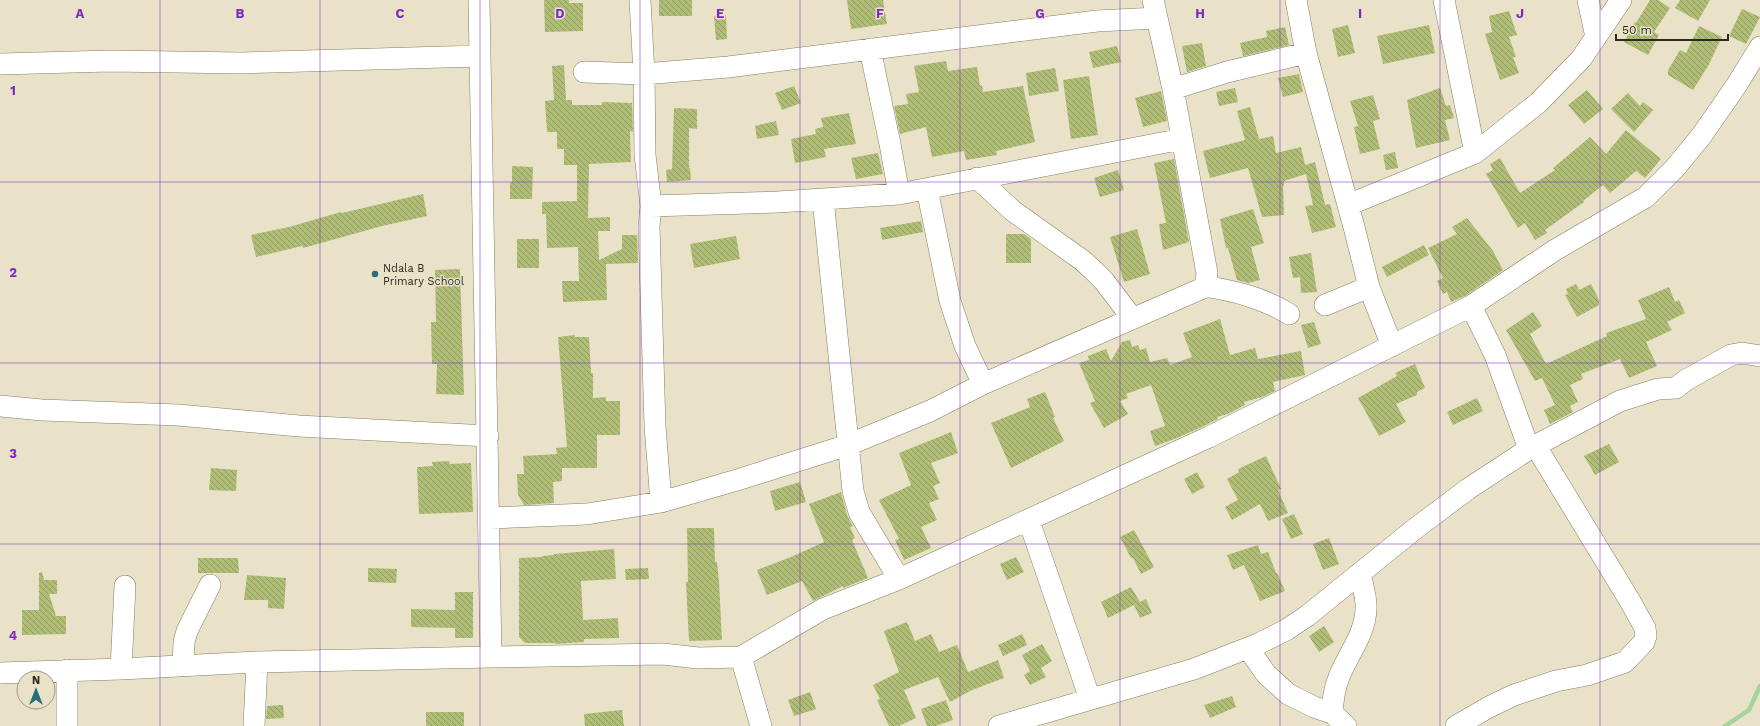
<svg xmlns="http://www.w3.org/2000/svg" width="1760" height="726" viewBox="0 0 1760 726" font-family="'Work Sans',sans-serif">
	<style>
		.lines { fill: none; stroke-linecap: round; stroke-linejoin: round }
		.stream { stroke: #a4d49a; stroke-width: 4.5 }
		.building { fill: url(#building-back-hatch) }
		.minor-casing { stroke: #847e66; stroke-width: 22 }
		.minor { stroke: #fff; stroke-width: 21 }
		.grid { fill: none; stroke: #7b2cbf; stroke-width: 1; stroke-opacity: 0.55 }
		.poi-dot { fill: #27707a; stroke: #e9e2c8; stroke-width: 1.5 }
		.labels { text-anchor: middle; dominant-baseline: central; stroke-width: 3; stroke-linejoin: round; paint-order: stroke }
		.poi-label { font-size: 11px; fill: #2c2a20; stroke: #e9e2c8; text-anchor: start }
		.grid-label { font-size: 13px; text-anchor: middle; font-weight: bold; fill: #7b2cbf; stroke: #e9e2c8; stroke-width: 3; stroke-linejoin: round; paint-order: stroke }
	</style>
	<defs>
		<pattern id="building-back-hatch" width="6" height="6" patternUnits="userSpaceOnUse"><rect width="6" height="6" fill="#afbd77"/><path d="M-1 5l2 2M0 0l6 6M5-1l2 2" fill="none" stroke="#8f9a61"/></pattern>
	</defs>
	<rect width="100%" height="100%" fill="#e9e2c8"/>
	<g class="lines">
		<path class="stream" d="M 1725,726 L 1749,710 L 1760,686"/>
	</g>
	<path class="building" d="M 544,0 L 569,0 L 569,3 L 583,3 L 583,31 L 545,32 Z
		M 659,0 L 692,0 L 692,16 L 659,16 Z
		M 847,0 L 883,0 L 887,24 L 851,29 Z
		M 1650,0 L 1658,0 L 1670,8 L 1654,32 L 1659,35 L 1648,55 L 1624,42 L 1635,22 L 1636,23 Z
		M 1680,0 L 1710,0 L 1698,21 L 1675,8 Z
		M 1742,9 L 1760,17 L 1746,44 L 1729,36 Z
		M 1509,11 L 1517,35 L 1509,37 L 1516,57 L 1513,57 L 1519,73 L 1500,80 L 1485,34 L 1492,32 L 1489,16 Z
		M 726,15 L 727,39 L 716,40 L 714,16 Z
		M 1348,25 L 1355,53 L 1338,57 L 1332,29 Z
		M 1429,25 L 1435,53 L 1383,64 L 1377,36 Z
		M 1699,26 L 1722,37 L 1708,66 L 1693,90 L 1668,75 L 1668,70 L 1680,50 L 1686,53 Z
		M 1285,27 L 1289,45 L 1243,56 L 1240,43 L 1267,37 L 1266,31 Z
		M 1202,43 L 1206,66 L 1187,72 L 1182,46 Z
		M 1117,46 L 1121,62 L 1093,68 L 1089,52 Z
		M 946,61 L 948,71 L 977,67 L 980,86 L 982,85 L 983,92 L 1023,86 L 1035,142 L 996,151 L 997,155 L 966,160 L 964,151 L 932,157 L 926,127 L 900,134 L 894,106 L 908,104 L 906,94 L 919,92 L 914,66 Z
		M 564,65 L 566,100 L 572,100 L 572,105 L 602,105 L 602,102 L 632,103 L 633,132 L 630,131 L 631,162 L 589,164 L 588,218 L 610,217 L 610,231 L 598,231 L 599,260 L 622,249 L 622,235 L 637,235 L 638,263 L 606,264 L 607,300 L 563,302 L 562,281 L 579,281 L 578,247 L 547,248 L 546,214 L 542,214 L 542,202 L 577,201 L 577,165 L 564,165 L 564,149 L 557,149 L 557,132 L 547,132 L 545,101 L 554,100 L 552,66 Z
		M 1055,68 L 1059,91 L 1029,96 L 1026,73 Z
		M 1299,74 L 1303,92 L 1283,97 L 1278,78 Z
		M 1089,76 L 1098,135 L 1071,139 L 1063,80 Z
		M 794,86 L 801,103 L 782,110 L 775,93 Z
		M 1235,88 L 1238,102 L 1219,106 L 1216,92 Z
		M 1440,88 L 1446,106 L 1450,105 L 1454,118 L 1445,120 L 1450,140 L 1416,148 L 1407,100 Z
		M 1587,90 L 1603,109 L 1584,124 L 1568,105 Z
		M 1161,91 L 1167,121 L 1143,127 L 1135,98 Z
		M 1628,93 L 1640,106 L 1643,102 L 1653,110 L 1634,132 L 1611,109 Z
		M 1373,95 L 1380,119 L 1373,121 L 1380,149 L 1360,154 L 1354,127 L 1358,126 L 1350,101 Z
		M 1250,107 L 1259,139 L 1273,136 L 1276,153 L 1301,147 L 1305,165 L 1315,162 L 1325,205 L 1330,204 L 1336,227 L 1312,233 L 1305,206 L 1313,205 L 1306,174 L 1284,181 L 1284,185 L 1283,186 L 1284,215 L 1262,217 L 1248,168 L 1210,178 L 1203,151 L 1245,140 L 1237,111 Z
		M 674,108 L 697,109 L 697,129 L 689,128 L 689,168 L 690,168 L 691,180 L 667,182 L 666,170 L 672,169 Z
		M 849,113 L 856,144 L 824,149 L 826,157 L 795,163 L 791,139 L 816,134 L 815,129 L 823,127 L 821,118 Z
		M 776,121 L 779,135 L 757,139 L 755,126 Z
		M 1626,130 L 1661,159 L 1645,178 L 1636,171 L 1610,193 L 1603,185 L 1583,201 L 1584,202 L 1545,230 L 1547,233 L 1535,240 L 1525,223 L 1518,228 L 1486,174 L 1493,170 L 1490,164 L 1500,158 L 1520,193 L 1555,170 L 1553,168 L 1590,137 L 1606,154 Z
		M 1395,152 L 1398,168 L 1386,170 L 1383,155 Z
		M 878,153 L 883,174 L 856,179 L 851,158 Z
		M 1174,159 L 1189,242 L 1163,250 L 1159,224 L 1166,223 L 1154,163 Z
		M 512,166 L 533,167 L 532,199 L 510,199 L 510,182 L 512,182 Z
		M 1118,170 L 1124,190 L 1100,197 L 1094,178 Z
		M 423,194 L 427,216 L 382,226 L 303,248 L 302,246 L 256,257 L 251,235 L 289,227 L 341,212 L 342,213 Z
		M 1253,209 L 1264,243 L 1251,247 L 1260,280 L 1248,283 L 1237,280 L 1228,248 L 1226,248 L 1220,219 Z
		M 1467,218 L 1493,251 L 1503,270 L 1465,296 L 1451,302 L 1447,292 L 1443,294 L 1437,281 L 1443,278 L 1428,248 L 1457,234 L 1452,227 Z
		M 921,221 L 923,232 L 882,240 L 880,228 Z
		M 1137,229 L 1150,274 L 1124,282 L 1110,237 Z
		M 1006,234 L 1024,234 L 1031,239 L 1031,263 L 1006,263 Z
		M 736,236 L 740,259 L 694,268 L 690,244 Z
		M 517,239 L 539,239 L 539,268 L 517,268 Z
		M 1424,245 L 1429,255 L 1387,277 L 1382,267 Z
		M 1311,253 L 1317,292 L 1301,293 L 1300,277 L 1293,278 L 1289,257 Z
		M 460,269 L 464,395 L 436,394 L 437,364 L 432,364 L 431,322 L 436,322 L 435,270 Z
		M 1576,284 L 1579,290 L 1591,284 L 1599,300 L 1599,305 L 1577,317 L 1565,295 L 1568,294 L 1566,289 Z
		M 1669,287 L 1675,302 L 1679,300 L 1685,313 L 1667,322 L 1672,330 L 1646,342 L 1657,366 L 1629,378 L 1620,359 L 1581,374 L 1583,379 L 1570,385 L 1578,402 L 1570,406 L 1573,412 L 1550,424 L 1544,410 L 1555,405 L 1542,378 L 1535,381 L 1506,330 L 1533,312 L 1542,326 L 1530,334 L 1546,364 L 1607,336 L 1606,333 L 1646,319 L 1638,300 Z
		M 1220,319 L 1230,355 L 1255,348 L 1258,359 L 1301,351 L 1305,375 L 1273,382 L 1275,391 L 1262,397 L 1244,402 L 1245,405 L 1228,414 L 1217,417 L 1218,419 L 1204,426 L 1177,438 L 1155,446 L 1150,431 L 1165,426 L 1151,385 L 1126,394 L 1128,398 L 1120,401 L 1128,414 L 1104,428 L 1090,403 L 1095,401 L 1079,363 L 1089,360 L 1088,356 L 1106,349 L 1111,361 L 1122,342 L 1130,340 L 1132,347 L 1138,345 L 1140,350 L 1146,348 L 1150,362 L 1167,358 L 1170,365 L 1192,357 L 1183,333 Z
		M 1314,322 L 1321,344 L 1308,348 L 1301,325 Z
		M 575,335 L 575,337 L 589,337 L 591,373 L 593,373 L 593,398 L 606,397 L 606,401 L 620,401 L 620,435 L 597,435 L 597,468 L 562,468 L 562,481 L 553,482 L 554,503 L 524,505 L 518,495 L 517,474 L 524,474 L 523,456 L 557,454 L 556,448 L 567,447 L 558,337 Z
		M 1415,364 L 1425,388 L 1417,392 L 1417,395 L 1396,404 L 1406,422 L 1379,436 L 1358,398 L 1397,376 L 1395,373 Z
		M 1045,392 L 1055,417 L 1053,418 L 1064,441 L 1011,468 L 991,423 L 1030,407 L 1027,399 Z
		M 1477,398 L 1483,411 L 1453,425 L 1447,412 Z
		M 951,432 L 958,453 L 931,463 L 940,483 L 933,486 L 939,499 L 929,503 L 937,520 L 921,527 L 931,548 L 904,560 L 895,540 L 899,539 L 879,500 L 911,485 L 899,453 Z
		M 1609,444 L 1619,462 L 1595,475 L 1584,456 Z
		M 1266,456 L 1281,489 L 1278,490 L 1288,513 L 1268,521 L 1260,504 L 1232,520 L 1225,507 L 1238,500 L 1227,479 L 1239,472 L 1238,469 Z
		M 449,461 L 450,464 L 471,463 L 473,512 L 419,514 L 417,467 L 433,466 L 432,462 Z
		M 211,468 L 237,470 L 236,491 L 209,490 Z
		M 1197,472 L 1205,487 L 1192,494 L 1184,479 Z
		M 800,482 L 806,502 L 775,511 L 770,491 Z
		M 841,492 L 847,515 L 853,526 L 850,527 L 855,538 L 852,540 L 868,578 L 843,588 L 843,586 L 813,601 L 802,581 L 767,595 L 757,570 L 791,557 L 824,542 L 809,504 Z
		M 1294,514 L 1303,534 L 1291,539 L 1282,519 Z
		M 687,528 L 714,528 L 715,562 L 717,562 L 719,581 L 722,640 L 689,641 L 686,582 L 688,582 Z
		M 1134,530 L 1154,567 L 1141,574 L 1133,558 L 1131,558 L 1120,537 Z
		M 1329,538 L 1339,564 L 1323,570 L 1313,544 Z
		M 1258,545 L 1261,554 L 1268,552 L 1276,573 L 1277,573 L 1285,591 L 1260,601 L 1244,565 L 1233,570 L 1227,555 Z
		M 614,549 L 616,579 L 581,581 L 583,620 L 618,618 L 619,638 L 584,639 L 584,642 L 555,644 L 555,643 L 525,643 L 519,637 L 519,558 L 542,557 L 542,556 L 554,555 L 554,554 Z
		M 1016,557 L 1024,572 L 1007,580 L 1000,564 Z
		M 198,558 L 238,558 L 239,573 L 198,573 Z
		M 368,568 L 397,569 L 396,583 L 368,582 Z
		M 648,568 L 649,579 L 626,580 L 625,569 Z
		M 42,572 L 44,580 L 57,580 L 57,594 L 49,594 L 56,616 L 66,616 L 66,634 L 22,635 L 22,610 L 39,610 L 39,573 Z
		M 247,575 L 286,578 L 284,609 L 268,608 L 268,600 L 244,600 Z
		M 1131,587 L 1140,602 L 1146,599 L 1152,613 L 1140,618 L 1134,605 L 1108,618 L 1101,602 Z
		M 455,592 L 473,592 L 473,638 L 455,638 L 455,628 L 411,627 L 411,609 L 455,610 Z
		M 907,622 L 915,641 L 931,634 L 939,652 L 957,645 L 968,672 L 998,660 L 1004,678 L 972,690 L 950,702 L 938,677 L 904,690 L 916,718 L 899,726 L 889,726 L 877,700 L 880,699 L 873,685 L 899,672 L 884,631 Z
		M 1324,626 L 1334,642 L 1319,652 L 1309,636 Z
		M 1022,634 L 1027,645 L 1003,656 L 998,645 Z
		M 1042,644 L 1052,661 L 1041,668 L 1046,677 L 1030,685 L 1024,675 L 1030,671 L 1022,655 Z
		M 810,692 L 816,709 L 794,716 L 788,700 Z
		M 1232,696 L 1236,707 L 1210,718 L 1204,705 Z
		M 946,700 L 953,720 L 936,726 L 927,726 L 921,709 Z
		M 283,705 L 284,718 L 266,719 L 267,706 Z
		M 622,710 L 624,726 L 585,726 L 584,714 Z
		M 426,712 L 464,712 L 464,726 L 426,726 Z"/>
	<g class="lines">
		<defs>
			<path id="minor" d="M 479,0 L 491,657
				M 640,0 L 644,74 L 645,155 L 651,206 L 649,227 L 655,426 L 661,502
				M 1296,0 L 1306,53 L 1354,227 L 1369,287 L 1392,346
				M 1444,0 L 1475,153
				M 1588,0 L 1596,37
				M 870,49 L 890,144 L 899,194
				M 0,64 L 110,61 L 241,63 L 479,56
				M 584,72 L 644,74 L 728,67 L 1097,21 L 1157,18
				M 1173,89 L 1227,72 L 1306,53
				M 977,178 L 1013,211 L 1082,260 L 1093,270 L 1104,281 L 1132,318
				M 927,189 L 950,301 L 965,346 L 983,384
				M 823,199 L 853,491 L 859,512 L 899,579
				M 1348,205 L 1475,153 L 1538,103 L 1581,59 L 1621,0
				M 651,206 L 778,202 L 899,194 L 1182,139
				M 1204,286 C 1235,291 1263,298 1289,314
				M 1325,305 L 1369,287
				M 1471,306 L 1495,355 L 1529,449
				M 0,406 L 42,410 L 178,415 L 299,426 L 488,436
				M 489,518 L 587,514 L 661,502 L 737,480 L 848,445 L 930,411 L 983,384 L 1203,288 L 1206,282 L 1207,273 L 1173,89 L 1153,0
				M 1029,521 L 1090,699
				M 1248,648 L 1266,674 L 1288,694 L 1314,707 L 1332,713 L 1346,726
				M 741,657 L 761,726
				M 183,666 L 184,642 L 187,631 L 210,585
				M 121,669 L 125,586
				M 0,673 L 121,669 L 257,662 L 491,657 L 663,654 L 698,658 L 741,657 L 823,609 L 899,579 L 1209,437 L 1471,306 L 1555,250 L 1646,197 L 1675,168 L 1702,135 L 1736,86 L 1760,47
				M 1332,713 C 1333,700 1334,689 1339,677 C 1348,654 1365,635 1366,609 C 1367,598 1362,584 1360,573
				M 67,726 L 67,670
				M 254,726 L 257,662
				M 999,726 L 1194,669 L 1258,644 L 1286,630 L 1307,616 L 1416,528 L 1468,489 L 1529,449 L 1620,401 L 1658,389 L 1676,388 L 1686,380 L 1731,355 L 1742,353 L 1760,356
				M 1456,726 L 1489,707 L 1514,695 L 1556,681 L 1587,675 L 1625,662 L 1644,642 L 1646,636 L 1645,628 L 1630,601 L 1535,445"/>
		</defs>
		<use href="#minor" class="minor-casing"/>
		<use href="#minor" class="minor"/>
	</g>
	<path class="grid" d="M 160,0 L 160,726M 320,0 L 320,726M 480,0 L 480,726M 640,0 L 640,726M 800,0 L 800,726M 960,0 L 960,726M 1120,0 L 1120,726M 1280,0 L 1280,726M 1440,0 L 1440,726M 1600,0 L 1600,726M 0,182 L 1760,182M 0,363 L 1760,363M 0,544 L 1760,544"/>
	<circle class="poi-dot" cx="375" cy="274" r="4"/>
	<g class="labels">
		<g class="poi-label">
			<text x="383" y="268">Ndala B<tspan x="383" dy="13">Primary School</tspan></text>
		</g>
	</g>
	<g class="grid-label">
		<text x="80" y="18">A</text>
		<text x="240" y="18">B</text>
		<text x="400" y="18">C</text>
		<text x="560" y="18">D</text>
		<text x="720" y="18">E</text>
		<text x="880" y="18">F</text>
		<text x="1040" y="18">G</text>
		<text x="1200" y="18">H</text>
		<text x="1360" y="18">I</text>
		<text x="1520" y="18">J</text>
		<text x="13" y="95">1</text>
		<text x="13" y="277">2</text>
		<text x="13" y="458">3</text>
		<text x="13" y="640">4</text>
	</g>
	<g transform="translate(36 690)"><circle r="19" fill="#e9e2c8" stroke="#9d9885"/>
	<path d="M0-3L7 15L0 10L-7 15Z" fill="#27707a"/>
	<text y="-6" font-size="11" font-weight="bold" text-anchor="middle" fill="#2c2a20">N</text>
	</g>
	<path d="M1616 34v6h112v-6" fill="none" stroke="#2c2a20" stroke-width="2"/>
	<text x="1622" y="34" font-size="12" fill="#2c2a20" stroke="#e9e2c8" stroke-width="3" paint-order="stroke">50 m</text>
</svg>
